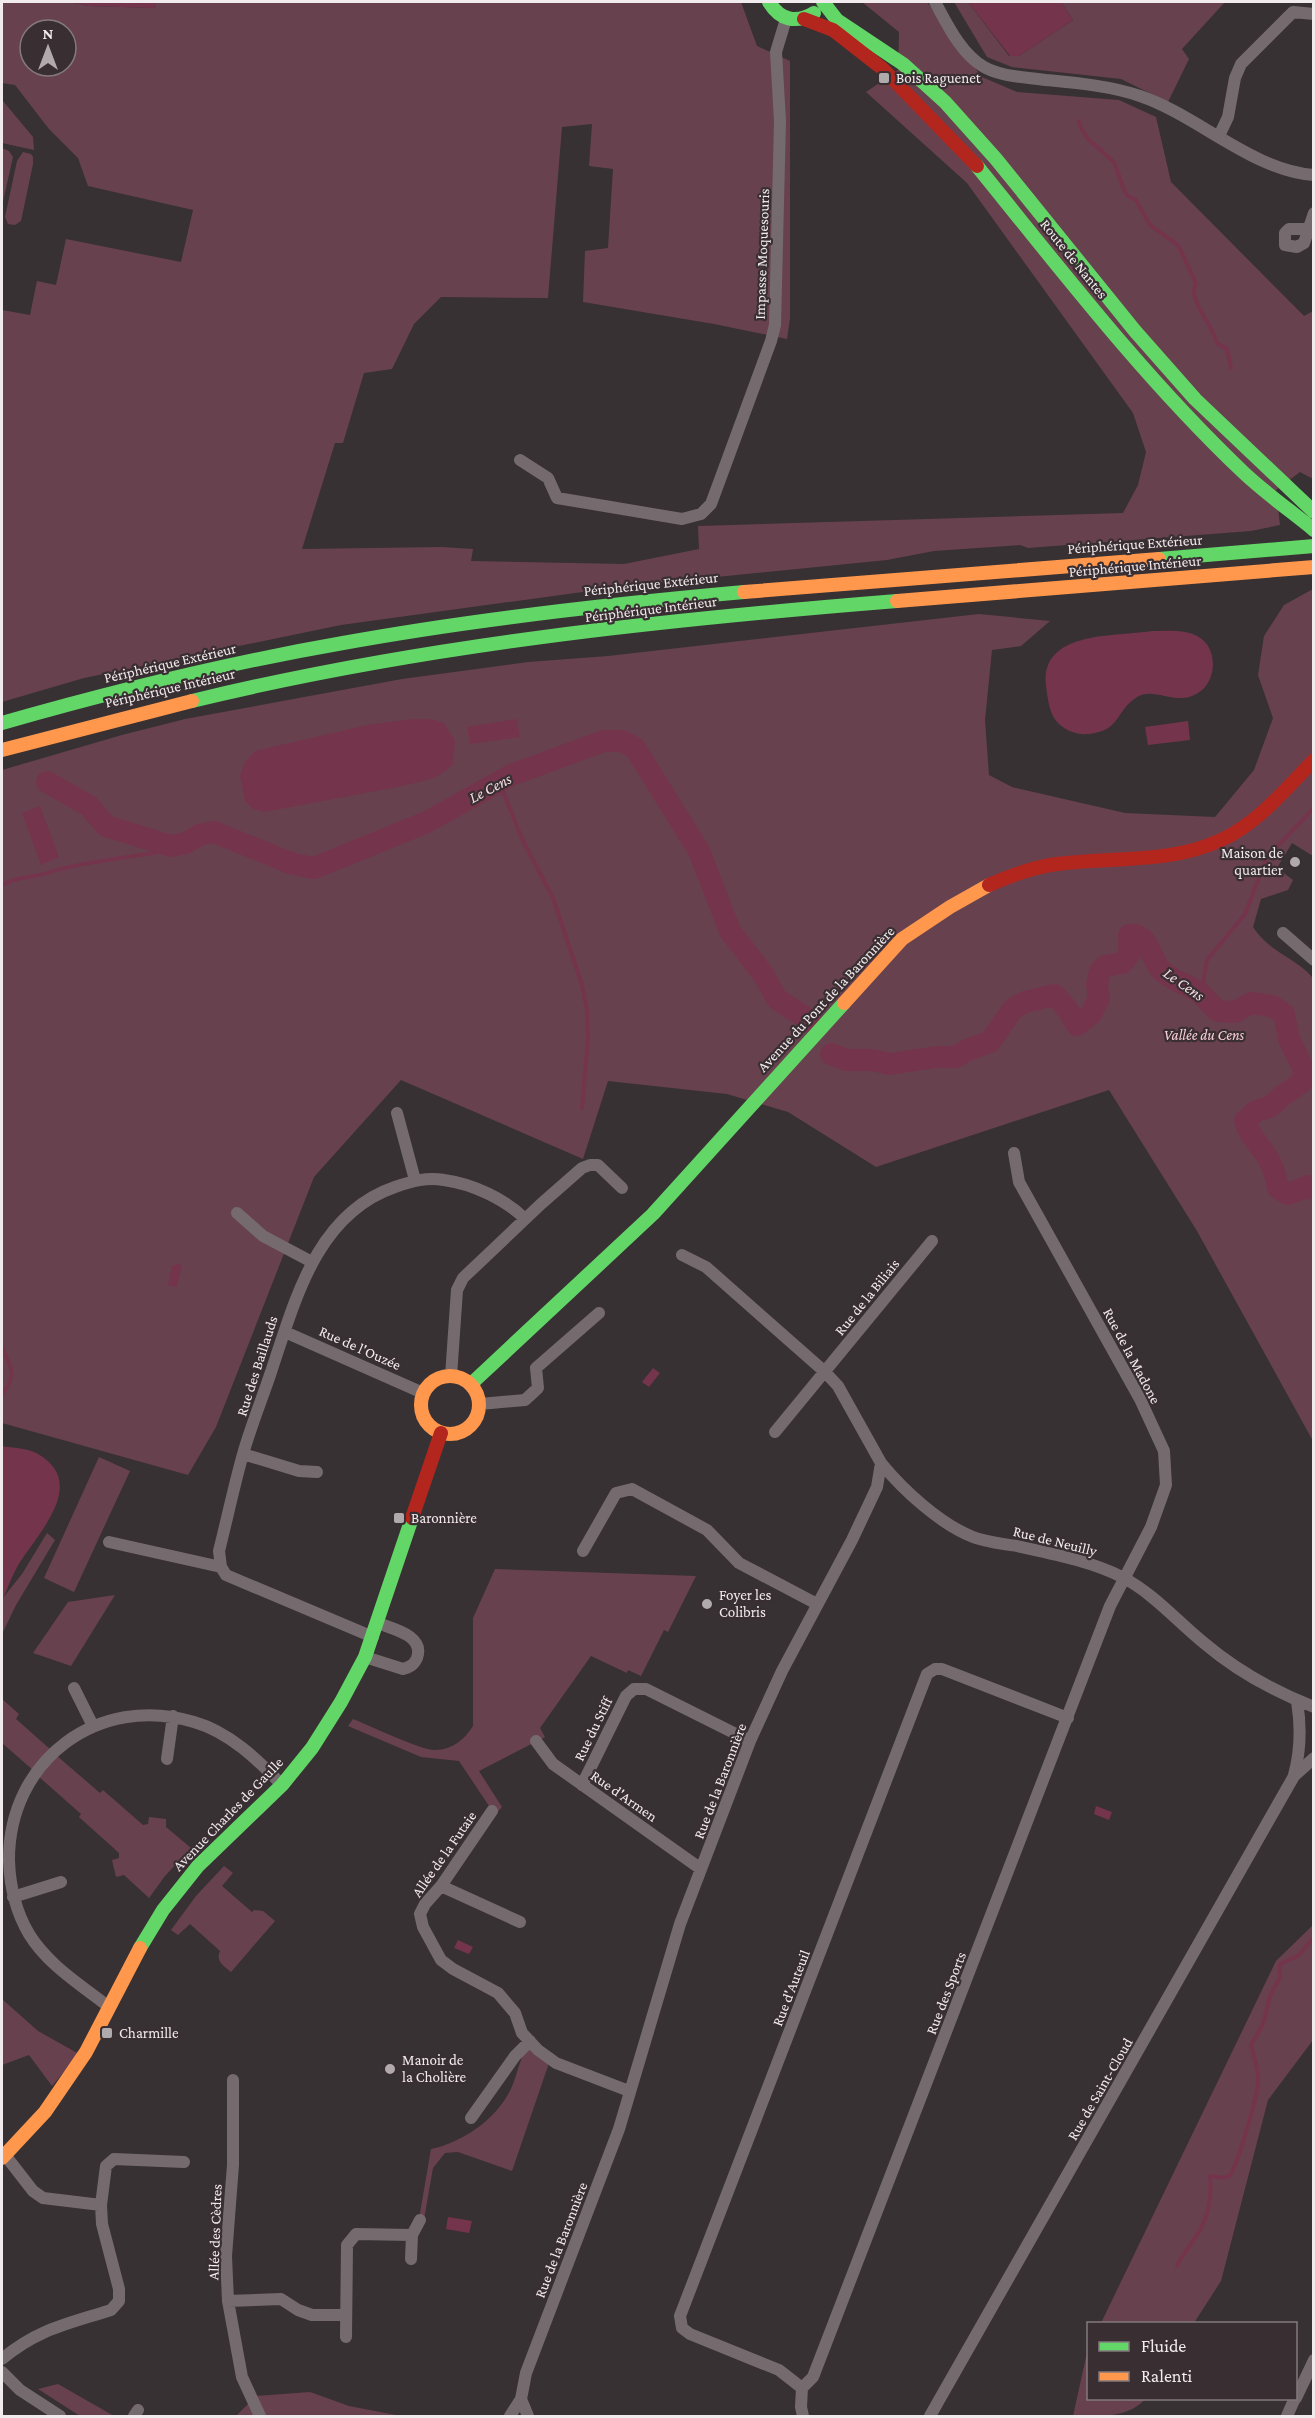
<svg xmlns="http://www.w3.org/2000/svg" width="1315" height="2418" viewBox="0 0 1315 2418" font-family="'Crimson Pro',serif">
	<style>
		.green { fill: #68414e; fill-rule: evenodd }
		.water { fill: #74354c }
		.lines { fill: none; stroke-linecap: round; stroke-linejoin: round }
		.stream { stroke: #74354c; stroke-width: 4 }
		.river { stroke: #74354c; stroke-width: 22 }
		.street { stroke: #756b6e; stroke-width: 12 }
		.fast { stroke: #63d668; stroke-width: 14 }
		.slow { stroke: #ff974d; stroke-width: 14 }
		.jam { stroke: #b3261e; stroke-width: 14 }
		.poi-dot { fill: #b1aaac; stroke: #392f32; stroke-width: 2 }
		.labels { text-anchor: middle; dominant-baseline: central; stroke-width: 4.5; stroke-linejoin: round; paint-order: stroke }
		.poi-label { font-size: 15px; fill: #f2ebed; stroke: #392f32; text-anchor: start }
		.street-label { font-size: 15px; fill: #f2ebed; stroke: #392f32 }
		.park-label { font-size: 15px; font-style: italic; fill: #faceda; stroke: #392f32 }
		.water-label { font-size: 16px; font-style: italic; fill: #f3dce2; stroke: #392f32 }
	</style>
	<rect width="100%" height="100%" fill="#373133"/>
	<path class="green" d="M 2,2 L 68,2 L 89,6 L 156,8 L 154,2 L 741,2 L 757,46 L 790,61 L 790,318 L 787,339 L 714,324 L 583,302 L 585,251 L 608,248 L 613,169 L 589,166 L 592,124 L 562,127 L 548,298 L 441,297 L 414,324 L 392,369 L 364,373 L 343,443 L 335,443 L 302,549 L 442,547 L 473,549 L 471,561 L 624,564 L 699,549 L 698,526 L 1123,513 L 1138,485 L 1146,452 L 1133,413 L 967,183 L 866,92 L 898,70 L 899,32 L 862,2 L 927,2 L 982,77 L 1017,92 L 1119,100 L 1156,117 L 1171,182 L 1304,316 L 1313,311 L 1313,479 L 1300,472 L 1276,490 L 1280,525 L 1251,531 L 1028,548 L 1020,545 L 934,551 L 887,560 L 626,586 L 341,625 L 84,678 L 2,702 L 2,310 L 30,315 L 37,281 L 56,285 L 66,239 L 181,262 L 193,210 L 88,186 L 78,158 L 49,129 L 15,85 L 2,83 ZM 30,30 L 66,30 L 66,66 L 30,66 Z
		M 954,2 L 968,2 L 1009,56 L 1019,56 L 1073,20 L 1061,2 L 1225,2 L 1182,49 L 1189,59 L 1168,102 L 1121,79 L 1012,67 L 987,57 Z
		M 3,101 L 33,137 L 34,150 L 2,143 L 2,102 Z
		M 2,148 L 9,151 L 13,157 L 2,206 Z
		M 23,152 L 31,154 L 33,157 L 33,164 L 21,221 L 15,225 L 8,224 L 5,217 L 17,161 Z
		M 1313,589 L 1313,856 L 1292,843 L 1277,868 L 1293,880 L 1288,890 L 1261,899 L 1253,927 C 1271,954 1294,956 1313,978 L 1313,1441 L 1197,1231 L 1109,1090 L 876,1167 L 788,1112 L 727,1094 L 608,1081 L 583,1159 L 401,1080 L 314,1177 L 216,1427 L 188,1475 L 2,1423 L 2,770 L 122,735 L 185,719 L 402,679 L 528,662 L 608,656 L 979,614 L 1050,621 L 1021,646 L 992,650 L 985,720 L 989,775 L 1012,787 L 1125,813 L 1215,817 L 1254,770 L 1273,718 L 1258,675 L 1264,636 L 1284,605 Z
		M 99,1457 L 130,1471 L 74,1592 L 44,1578 Z
		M 47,1533 L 55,1540 L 16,1605 L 2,1634 L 2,1599 L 22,1574 Z
		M 495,1569 L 696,1576 L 668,1632 L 664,1630 L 641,1676 L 628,1670 L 627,1673 L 591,1656 L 540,1728 L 545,1737 L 479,1771 L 502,1807 L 495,1815 L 459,1761 L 421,1757 L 348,1726 L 353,1719 C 368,1725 423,1751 435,1750 C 452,1750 464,1740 473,1726 L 473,1618 Z
		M 115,1595 L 71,1666 L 33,1653 L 68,1602 Z
		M 2,1699 L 19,1714 L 16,1719 L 51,1750 L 34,1771 L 2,1743 Z
		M 56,1755 L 100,1793 L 103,1790 L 143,1825 L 148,1824 L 149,1817 L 166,1819 L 166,1827 L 191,1848 L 165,1876 L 149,1898 L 124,1875 L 116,1877 L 112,1860 L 119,1858 L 119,1853 L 79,1817 L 81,1814 L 38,1776 Z
		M 224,1866 L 233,1873 L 222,1886 L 252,1912 L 254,1910 L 263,1911 L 275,1921 L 231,1972 C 224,1966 215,1961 220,1951 L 190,1924 L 178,1935 L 171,1930 L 196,1896 Z
		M 1313,1925 L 1313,2040 L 1268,2100 L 1221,2281 L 1194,2323 L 1101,2323 L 1276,1961 Z
		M 2,1999 L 38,2031 L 79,2054 L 52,2086 L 29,2055 L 2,2065 Z
		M 530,2041 L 549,2063 L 512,2171 L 458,2152 L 445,2153 L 433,2168 L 423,2225 L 419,2219 L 431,2149 C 464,2142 500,2117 513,2084 C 519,2068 520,2058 530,2041 Z
		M 1088,2348 L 1088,2398 L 1145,2399 C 1129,2418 1098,2417 1073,2416 Z
		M 58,2384 L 114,2416 L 80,2416 L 38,2389 Z
		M 310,2392 L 349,2406 L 401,2416 L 236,2416 L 256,2396 Z"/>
	<path class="water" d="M 68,2 L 154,2 L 156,8 L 89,6 Z
		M 968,2 L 1061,2 L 1073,20 L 1019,56 L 1010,56 Z
		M 1152,631 C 1166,631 1184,629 1197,636 C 1218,646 1218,681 1198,693 C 1177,707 1154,686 1137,697 C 1115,711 1121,731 1088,734 C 1077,735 1067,731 1059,724 C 1049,715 1048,699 1046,686 C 1040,630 1115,637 1152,631 Z
		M 413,719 L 432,719 L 444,723 L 455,741 L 453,764 L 443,773 L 431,779 L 398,787 L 264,812 L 253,809 L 245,801 L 240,776 L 245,762 L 255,751 L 367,725 Z
		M 517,719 L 520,737 L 470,744 L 467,727 Z
		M 1188,721 L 1190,740 L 1148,745 L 1145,727 Z
		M 40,806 L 59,857 L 41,865 L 22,813 Z
		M 179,1264 L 182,1265 L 177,1287 L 168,1285 L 172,1266 Z
		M 653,1368 L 660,1373 L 649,1387 L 642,1382 Z
		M 2,1446 C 12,1448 28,1448 38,1454 C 90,1484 35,1536 17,1567 C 11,1578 7,1590 2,1601 Z
		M 1096,1806 L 1112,1812 L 1109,1820 L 1094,1814 Z
		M 458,1940 L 473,1947 L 469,1954 L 454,1948 Z
		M 448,2217 L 472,2221 L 469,2233 L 446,2229 Z"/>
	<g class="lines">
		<path class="stream" d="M 1079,121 L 1081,128 L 1088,139 L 1114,162 L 1124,190 L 1128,196 L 1136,200 L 1150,225 L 1178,245 L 1196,283 C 1187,300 1213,325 1217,343 L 1227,349 L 1231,368
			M 499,781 L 522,839 L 553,898 L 582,985 L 587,1010 L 588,1039 L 582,1108
			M 2,885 C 17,876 34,878 50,872 C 82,862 125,858 159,852 L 171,846
			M 1201,994 L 1207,960 L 1245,914 L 1267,857 L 1314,808
			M 2,1347 C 12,1372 18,1372 2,1395
			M 1177,2266 C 1184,2251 1194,2242 1201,2228 C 1209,2212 1212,2194 1210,2176 C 1216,2177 1223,2179 1229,2176 C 1236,2171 1258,2094 1258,2082 C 1259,2069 1254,2058 1251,2045 L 1263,2024 L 1270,1996 L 1280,1977 L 1280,1964 L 1298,1956 L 1314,1937"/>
		<path class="river" d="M 47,782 L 89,806 L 106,826 L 171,846 L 186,843 L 199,835 L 214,832 L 293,864 L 314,868 L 427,822 L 511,775 L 604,741 L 622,741 L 635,748 L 699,851 L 730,931 L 763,974 L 777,999 L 812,1022
			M 831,1054 L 846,1060 L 872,1060 L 890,1064 L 936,1057 L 956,1057 L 967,1050 L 990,1042 L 1013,1009 L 1025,1002 L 1055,995 L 1067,1009 L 1077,1025 L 1091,1014 L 1099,998 L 1097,985 L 1100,971 L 1105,966 L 1122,963 L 1129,955 L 1129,935 C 1149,932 1151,960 1161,970 C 1172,981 1190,985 1201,994 C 1207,999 1212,1006 1218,1011 L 1235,1012 L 1251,1003 L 1272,1006 L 1284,1014 L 1289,1039 L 1304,1070 L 1302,1082 L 1281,1097 L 1270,1107 L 1256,1111 L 1245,1121 C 1249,1135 1258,1143 1266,1155 C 1273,1165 1276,1176 1278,1188 L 1288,1194 L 1309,1186 L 1314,1190"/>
		<path class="street" d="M 935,2 C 947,24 961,54 984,67 C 1002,77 1025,77 1046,80 C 1077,83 1111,86 1140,96 C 1197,115 1253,171 1314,175
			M 1219,136 L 1228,117 L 1235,78 L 1241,64 L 1293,12 L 1314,14
			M 1307,229 L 1289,229 L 1285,233 L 1285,245 L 1297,247 L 1304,243 L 1314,213
			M 520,460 L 548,478 L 557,498 L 682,519 L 701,514 L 711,504 L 771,341 L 775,325 L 780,121 L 776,52 L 786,19
			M 1283,933 L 1314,960
			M 397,1113 L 415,1180
			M 237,1213 L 263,1236 L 312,1262
			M 285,1332 L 423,1393
			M 451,1376 L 457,1290 L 463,1278 L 541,1204 L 582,1168 L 590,1165 L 598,1165 L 622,1188
			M 480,1404 L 525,1400 L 538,1388 L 536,1368 L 599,1313
			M 775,1432 L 932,1241
			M 243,1454 L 299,1471 L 317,1472
			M 881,1463 C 903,1490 940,1524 973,1537 C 986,1542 1003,1544 1017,1546 C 1053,1554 1090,1561 1122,1577 C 1153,1593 1177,1621 1204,1643 C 1237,1671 1273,1691 1314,1707
			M 109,1542 L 221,1567
			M 583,1551 L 616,1493 L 632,1489 L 707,1530 L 739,1563 L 817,1604
			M 373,1637 L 226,1575 L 221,1567 L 219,1551 C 227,1519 234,1486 243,1454 C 251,1426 262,1399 271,1372 C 295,1301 316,1214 395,1187 C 412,1181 427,1177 444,1180 C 473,1184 505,1199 525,1219
			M 365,1657 L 403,1669 C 410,1667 414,1665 417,1658 C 425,1635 392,1629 378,1623
			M 74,1688 L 93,1726
			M 536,1741 L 553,1764 L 701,1869
			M 167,1759 L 173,1716
			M 1294,1775 C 1301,1750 1301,1726 1297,1701
			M 582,1785 L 626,1696 L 634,1689 L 646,1689 L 750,1741
			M 492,1811 L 441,1886 L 425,1904 L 420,1914 L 423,1927 L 441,1960 L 453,1969 L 498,1993 L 515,2013 L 522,2033 L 538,2050 L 556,2063 L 629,2091
			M 441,1886 L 520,1922
			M 13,1897 L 61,1882
			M 109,2007 C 81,1985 48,1965 29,1934 C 16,1912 10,1887 9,1861 C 8,1760 99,1693 194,1722 C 229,1732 257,1759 282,1785
			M 233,2080 L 233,2165 L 226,2256 L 228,2301 L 242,2377 L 260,2416
			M 471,2118 L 515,2056 L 530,2041
			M 5,2155 L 33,2191 L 43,2198 L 101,2205
			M 411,2259 L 412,2235
			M 228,2301 L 281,2299 L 298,2310 L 312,2315 L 346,2315
			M 346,2337 L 347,2245 L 356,2234 L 412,2235 L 420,2220
			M 2,2359 C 38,2329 67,2324 111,2310 L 119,2301 L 119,2289 L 102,2224 L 101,2205 L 106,2166 L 114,2159 L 184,2162
			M 2,2372 L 20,2390 L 60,2416
			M 802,2388 L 779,2370 L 690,2334 L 682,2328 L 680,2316 L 927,1674 L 935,1669 L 942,1669 L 1068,1718
			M 1296,2398 L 1314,2360
			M 521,2399 L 526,2373 L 619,2129 L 680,1924 L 750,1741 L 782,1671 L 852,1540 L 877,1487 L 881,1463 L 838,1386 L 825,1372 L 706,1267 L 682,1255
			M 134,2416 L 138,2410
			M 510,2416 L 521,2399 L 528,2416
			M 803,2416 L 801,2407 L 802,2388 L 813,2377 L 1110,1606 L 1151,1527 L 1166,1485 L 1164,1451 L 1140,1399 L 1019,1182 L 1014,1153
			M 930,2416 L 1294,1776 L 1314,1758
			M 1287,2416 L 1295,2398"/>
		<path class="fast" d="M 769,2 C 780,20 796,24 814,13
			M 823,2 L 837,20 L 903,64 L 945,102 L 996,159 L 1135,331 L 1195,399 L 1314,512
			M 977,166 C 1062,271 1145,379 1243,472 C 1265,493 1291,511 1314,530
			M 1159,559 L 1314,546
			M 192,701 C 422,645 661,620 897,601
			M 2,723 C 114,691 228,663 343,643 C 475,619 610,604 744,592
			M 471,1384 L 653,1214 L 844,1003
			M 140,1948 L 163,1910 L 198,1866 L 282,1785 L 312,1748 L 341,1702 L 365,1657 L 412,1518"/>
		<path class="slow" d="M 744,592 L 1159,559
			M 897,601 L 1314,567
			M 2,750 L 192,701
			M 844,1003 L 902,939 L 950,907 L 989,885
			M421 1405a29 29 0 1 1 58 0a29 29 0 1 1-58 0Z
			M 2,2158 L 45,2112 L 86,2052 L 140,1948"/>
		<path class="jam" d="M 804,19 L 833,30 L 883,69 L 977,166
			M 989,885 C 1009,876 1029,869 1050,865 C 1106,856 1168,865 1221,840 C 1258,823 1286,789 1314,760
			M 412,1518 L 441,1433"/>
	</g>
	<g class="poi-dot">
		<rect x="878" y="72" width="12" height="12" rx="3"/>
		<circle cx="1295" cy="862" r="6"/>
		<rect x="393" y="1512" width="12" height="12" rx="3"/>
		<circle cx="707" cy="1604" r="6"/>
		<rect x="101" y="2027" width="12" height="12" rx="3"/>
		<circle cx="390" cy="2069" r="6"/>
	</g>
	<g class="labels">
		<g class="poi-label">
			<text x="896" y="78">Bois Raguenet</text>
			<text x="1283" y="853" text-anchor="end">Maison de<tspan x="1283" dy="17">quartier</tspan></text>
			<text x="411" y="1518">Baronnière</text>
			<text x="719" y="1595">Foyer les<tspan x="719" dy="17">Colibris</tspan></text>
			<text x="119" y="2033">Charmille</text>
			<text x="402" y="2060">Manoir de<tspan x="402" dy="17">la Cholière</tspan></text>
		</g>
		<g class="street-label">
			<text transform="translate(762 254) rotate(-88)">Impasse Moquesouris</text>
			<text transform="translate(1074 259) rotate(51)">Route de Nantes</text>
			<text transform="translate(1135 544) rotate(-4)">Périphérique Extérieur</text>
			<text transform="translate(1135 566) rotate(-5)">Périphérique Intérieur</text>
			<text transform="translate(651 584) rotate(-6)">Périphérique Extérieur</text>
			<text transform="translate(651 609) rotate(-7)">Périphérique Intérieur</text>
			<text transform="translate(170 663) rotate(-13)">Périphérique Extérieur</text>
			<text transform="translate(170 688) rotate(-13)">Périphérique Intérieur</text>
			<text transform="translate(826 999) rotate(-47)">Avenue du Pont de la Baronnière</text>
			<text transform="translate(867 1297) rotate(-51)">Rue de la Biliais</text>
			<text transform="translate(360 1348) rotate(24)">Rue de l'Ouzée</text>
			<text transform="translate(1132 1356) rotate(62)">Rue de la Madone</text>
			<text transform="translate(257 1366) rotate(-72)">Rue des Baillauds</text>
			<text transform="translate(1055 1541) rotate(14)">Rue de Neuilly</text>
			<text transform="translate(593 1729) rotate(-64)">Rue du Stiff</text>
			<text transform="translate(720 1781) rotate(-69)">Rue de la Baronnière</text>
			<text transform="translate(624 1796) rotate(35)">Rue d'Armen</text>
			<text transform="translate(228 1814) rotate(-46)">Avenue Charles de Gaulle</text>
			<text transform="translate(444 1854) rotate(-55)">Allée de la Futaie</text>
			<text transform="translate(791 1988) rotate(-69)">Rue d'Auteuil</text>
			<text transform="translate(946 1993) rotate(-69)">Rue des Sports</text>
			<text transform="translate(1100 2089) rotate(-60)">Rue de Saint-Cloud</text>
			<text transform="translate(215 2232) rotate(-88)">Allée des Cèdres</text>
			<text transform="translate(561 2240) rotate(-69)">Rue de la Baronnière</text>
		</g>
		<g class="park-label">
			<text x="1204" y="1035">Vallée du Cens</text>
		</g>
		<g class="water-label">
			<text transform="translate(490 788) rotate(-28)">Le Cens</text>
			<text transform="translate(1184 984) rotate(35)">Le Cens</text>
		</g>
	</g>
	<rect width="1315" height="2418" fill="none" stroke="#f2ebed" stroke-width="6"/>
	<rect x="1087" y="2322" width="210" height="78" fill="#392f32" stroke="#837a7d" stroke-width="1.5"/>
	<rect x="1099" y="2342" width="30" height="9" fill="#63d668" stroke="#837a7d" stroke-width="1.5"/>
	<text x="1141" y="2352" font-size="18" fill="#f2ebed">Fluide</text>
	<rect x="1099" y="2372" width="30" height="9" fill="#ff974d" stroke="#837a7d" stroke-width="1.5"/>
	<text x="1141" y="2382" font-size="18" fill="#f2ebed">Ralenti</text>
	<g transform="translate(48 48)"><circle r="28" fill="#392f32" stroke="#837a7d" stroke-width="1.5"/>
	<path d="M0-4.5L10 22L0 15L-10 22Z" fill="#b1aaac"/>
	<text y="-9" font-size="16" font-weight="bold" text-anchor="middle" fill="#f2ebed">N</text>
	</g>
</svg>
